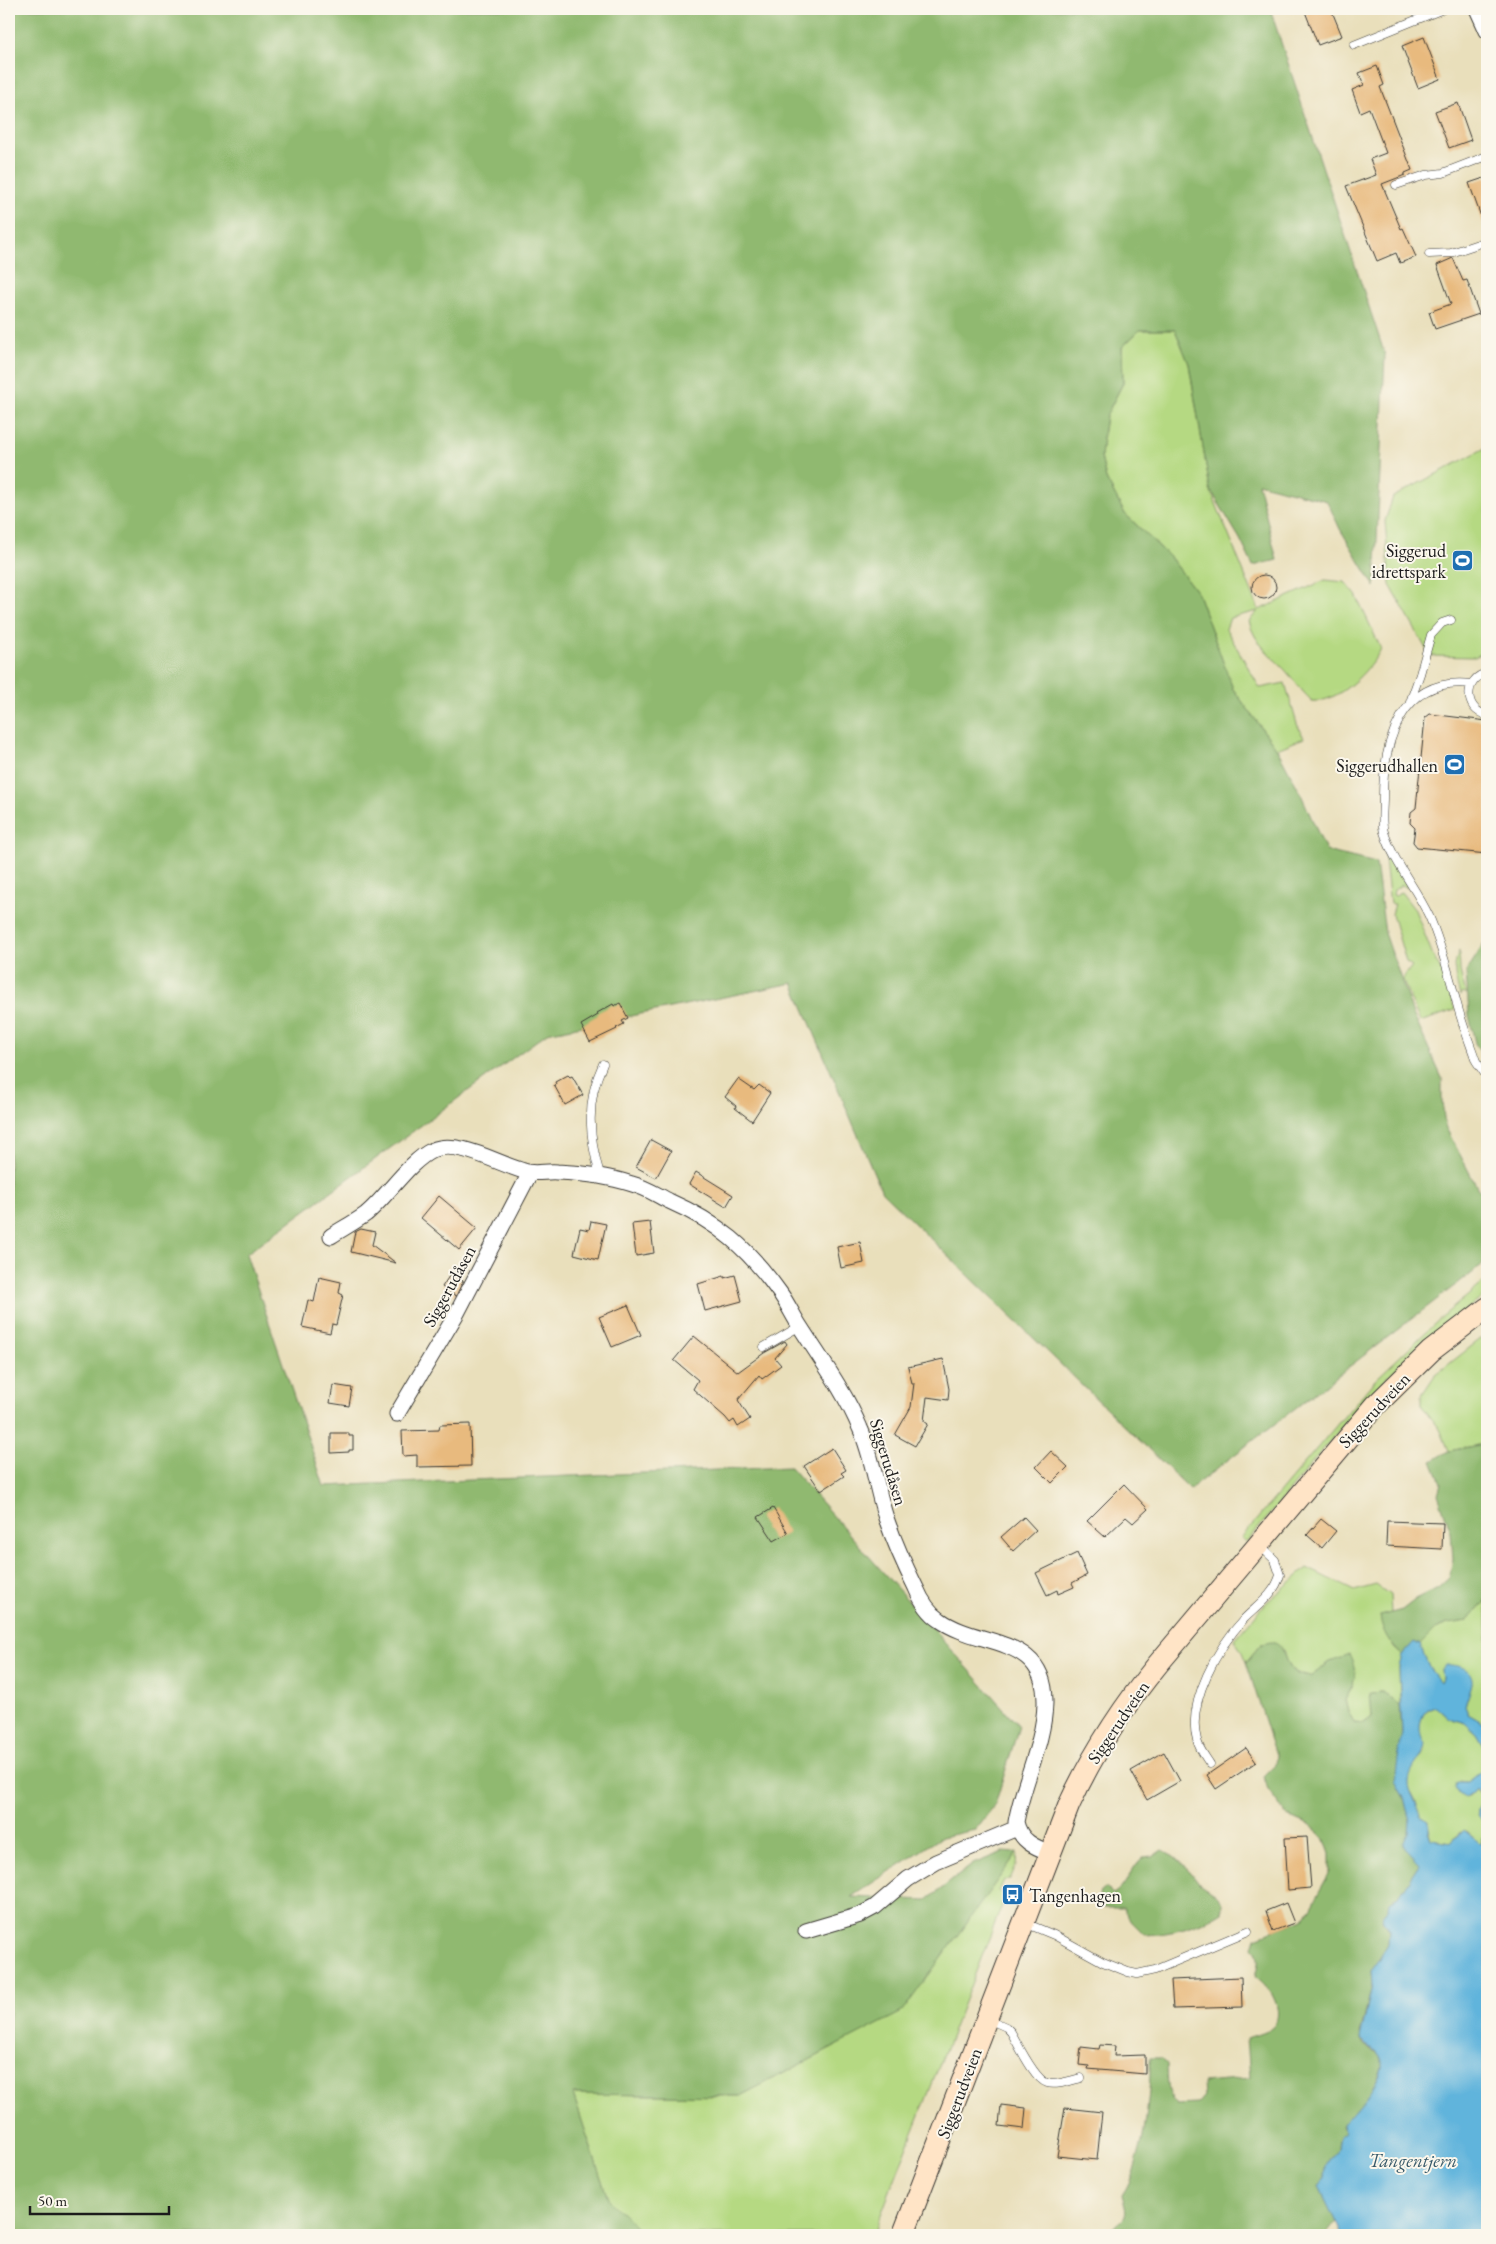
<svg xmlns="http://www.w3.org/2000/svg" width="1496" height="2244" viewBox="0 0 1496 2244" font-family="'EB Garamond',serif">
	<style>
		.green { fill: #b5d982; stroke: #687a4f }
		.forest { fill: #90b970; stroke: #566a46 }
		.water { fill: #60b4dc; stroke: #3e687c }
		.building { fill: #e8ba7e }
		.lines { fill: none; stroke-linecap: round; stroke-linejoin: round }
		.service-casing { stroke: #3b3934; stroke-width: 9 }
		.minor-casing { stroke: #3b3934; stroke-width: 17 }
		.secondary-casing { stroke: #3b3934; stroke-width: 23 }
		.service { stroke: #fff; stroke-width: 8 }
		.minor { stroke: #fff; stroke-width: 15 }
		.secondary { stroke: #ffe4c6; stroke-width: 21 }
		.labels { text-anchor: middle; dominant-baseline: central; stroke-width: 4; stroke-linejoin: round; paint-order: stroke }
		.poi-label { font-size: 18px; fill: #1c1c1c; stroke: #fbf7ec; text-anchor: end }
		.street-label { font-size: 18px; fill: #1c1c1c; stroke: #fbf7ec }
		.water-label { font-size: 19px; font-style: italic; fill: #375969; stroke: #fbf7ec }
	</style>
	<rect width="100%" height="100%" fill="#fbf7ec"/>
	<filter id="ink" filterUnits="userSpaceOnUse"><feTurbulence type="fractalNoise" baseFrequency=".02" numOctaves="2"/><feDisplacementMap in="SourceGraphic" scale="10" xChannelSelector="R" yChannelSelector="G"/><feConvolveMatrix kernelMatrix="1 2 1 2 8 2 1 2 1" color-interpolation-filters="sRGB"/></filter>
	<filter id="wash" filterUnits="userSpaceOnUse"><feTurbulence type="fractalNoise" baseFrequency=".0096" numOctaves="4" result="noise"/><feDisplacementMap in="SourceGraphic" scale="20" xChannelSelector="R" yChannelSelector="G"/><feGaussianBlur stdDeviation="1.12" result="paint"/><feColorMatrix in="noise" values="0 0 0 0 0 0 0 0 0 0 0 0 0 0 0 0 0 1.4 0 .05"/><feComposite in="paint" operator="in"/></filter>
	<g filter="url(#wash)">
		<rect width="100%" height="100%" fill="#e9dfbb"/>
		<path class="green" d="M 1140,330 L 1176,330 L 1189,364 L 1210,489 L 1259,610 L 1325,580 L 1345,582 L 1356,595 L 1381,649 C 1370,670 1337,704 1312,701 C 1302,692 1295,681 1286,671 C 1272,656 1254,643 1249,621 L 1258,611 L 1230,618 L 1226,629 L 1260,688 L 1285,683 L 1297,724 L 1304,738 L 1277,749 L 1233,689 L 1198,594 L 1170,557 L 1125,514 L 1106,479 L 1101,457 L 1103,436 L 1106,416 L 1123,383 L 1122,347 Z
			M 1487,447 L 1487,651 L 1475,657 L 1430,656 L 1390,585 L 1385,521 L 1393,497 Z
			M 1384,851 L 1390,853 L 1408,888 L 1401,885 L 1394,890 L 1393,895 L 1396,896 L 1398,893 L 1401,892 L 1415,910 L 1434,958 L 1445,977 L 1455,1010 L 1420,1022 L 1402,979 L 1412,966 L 1406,962 L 1392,914 L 1395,904 L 1390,904 Z
			M 1459,951 L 1460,971 L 1466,995 L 1462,993 L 1460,996 C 1455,977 1452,971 1459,951 Z
			M 1487,1280 L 1487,1294 C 1460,1315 1432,1335 1407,1358 C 1348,1414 1299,1480 1247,1542 L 1241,1538 L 1375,1380 L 1444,1315 Z
			M 1487,1334 L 1487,1449 L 1478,1445 L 1449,1451 L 1440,1429 L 1421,1405 L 1421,1396 L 1435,1375 Z
			M 1307,1568 L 1354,1591 L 1376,1585 L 1390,1595 L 1391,1613 L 1380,1616 L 1394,1648 L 1402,1655 L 1399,1668 L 1400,1706 L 1383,1692 L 1371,1693 L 1372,1717 L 1364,1723 L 1354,1722 L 1348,1712 L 1345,1700 L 1354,1684 L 1330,1662 L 1310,1677 C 1292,1673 1288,1668 1284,1650 L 1261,1644 L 1246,1662 L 1241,1650 L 1234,1640 L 1266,1603 Z
			M 1487,1600 L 1487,1725 L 1468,1714 L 1465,1706 L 1472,1683 L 1441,1670 L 1442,1678 L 1440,1683 L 1430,1669 L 1420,1645 L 1437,1628 L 1448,1624 L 1467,1621 Z
			M 1436,1706 L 1449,1718 L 1465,1723 L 1476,1733 L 1483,1745 L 1487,1775 L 1483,1773 L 1468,1782 L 1460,1781 L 1462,1796 L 1468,1797 L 1475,1789 L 1483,1798 C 1479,1807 1472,1818 1487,1822 L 1487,1837 L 1483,1838 L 1483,1843 L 1480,1844 L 1466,1831 L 1460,1832 L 1452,1842 L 1432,1839 L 1428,1824 L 1420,1816 C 1419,1806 1414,1799 1410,1790 C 1403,1776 1417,1761 1425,1751 C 1424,1745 1421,1740 1420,1735 C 1418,1723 1423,1708 1436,1706 Z
			M 1017,1853 L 1016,1866 L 1010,1879 L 1004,1880 L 999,1891 L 1006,1895 L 873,2235 L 644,2235 L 608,2199 L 573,2094 L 740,2096 L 901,2012 Z"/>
		<path class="forest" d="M 9,9 L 1270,9 L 1385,355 L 1375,587 L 1340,529 L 1327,501 L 1258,483 L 1277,560 L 1253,566 L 1240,539 L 1210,489 L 1189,364 L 1175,330 L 1140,330 L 1122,347 L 1123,383 L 1106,416 L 1103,436 L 1101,457 L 1106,479 L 1125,514 L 1170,557 L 1198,594 L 1233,689 L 1277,749 L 1300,792 L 1326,851 L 1376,863 L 1385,933 L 1413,1014 L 1442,1078 L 1442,1101 L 1445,1126 L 1478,1189 L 1487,1197 L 1487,1261 L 1190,1489 L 882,1192 L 793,983 L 547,1033 L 246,1254 L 324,1486 L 790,1467 L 1019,1726 L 995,1805 L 975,1830 L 942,1837 L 851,1897 L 927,1900 L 973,1864 L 1003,1852 L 1017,1853 L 902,2012 L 740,2096 L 573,2094 L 608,2199 L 644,2235 L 9,2235 Z
			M 1487,939 L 1487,1064 L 1475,1043 L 1469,1015 L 1466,972 Z
			M 1478,1445 L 1487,1449 L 1487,1600 L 1467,1621 L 1448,1624 L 1437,1628 L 1420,1645 L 1414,1642 L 1402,1655 C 1390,1644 1382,1632 1380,1616 L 1402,1610 L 1416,1599 L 1438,1588 L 1449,1578 L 1453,1559 L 1451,1532 L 1438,1494 L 1441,1483 L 1432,1461 L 1449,1451 Z
			M 1271,1642 C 1289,1645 1283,1668 1298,1674 C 1302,1676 1307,1676 1310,1677 L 1330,1662 L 1349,1655 C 1359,1673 1355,1683 1345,1700 L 1348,1712 L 1354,1722 L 1364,1723 L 1372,1717 L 1370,1693 L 1383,1692 L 1400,1706 L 1402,1732 L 1398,1787 L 1404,1798 L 1410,1821 L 1409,1832 L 1416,1860 L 1419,1864 L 1398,1896 L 1390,1901 C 1390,1908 1384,1914 1382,1922 L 1389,1930 L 1388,1944 L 1371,1971 L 1372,1986 L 1360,2034 L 1362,2043 L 1379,2054 L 1383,2063 L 1382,2068 L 1373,2090 L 1345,2121 L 1342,2126 L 1344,2133 L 1337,2140 L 1336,2150 L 1326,2166 L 1325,2179 L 1319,2187 L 1336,2222 L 1326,2235 L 1111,2235 C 1116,2216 1133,2227 1122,2195 C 1143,2166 1151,2094 1150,2058 L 1161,2058 L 1167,2064 C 1168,2078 1166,2095 1177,2105 L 1198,2104 L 1204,2097 L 1203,2082 L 1250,2078 L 1247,2038 C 1254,2035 1271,2032 1275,2024 C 1284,2007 1268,1985 1255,1976 C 1258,1964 1261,1957 1253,1947 L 1256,1937 L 1304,1919 L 1330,1872 L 1330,1854 L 1324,1837 L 1311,1826 L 1288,1816 L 1271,1794 L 1263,1777 L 1275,1765 L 1276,1755 L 1246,1662 L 1261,1644 Z
			M 1163,1850 L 1174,1856 L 1190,1871 L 1200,1884 L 1215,1894 L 1223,1902 L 1222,1912 C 1199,1927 1172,1934 1145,1935 L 1131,1921 L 1123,1908 L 1104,1908 L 1099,1894 L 1106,1888 L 1113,1895 C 1127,1887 1130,1869 1142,1858 L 1153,1857 Z"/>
		<path class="water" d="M 1414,1642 L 1420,1645 L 1430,1669 L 1440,1682 L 1442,1678 L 1441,1670 L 1445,1665 C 1456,1664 1474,1668 1472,1683 C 1471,1690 1466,1699 1465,1706 L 1468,1714 L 1487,1725 L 1487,1768 L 1484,1762 L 1483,1745 L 1476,1733 L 1465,1723 L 1449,1718 L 1436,1706 C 1419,1708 1416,1733 1425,1744 C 1424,1758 1410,1766 1409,1781 C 1408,1793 1419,1804 1420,1816 L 1429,1821 L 1429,1831 L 1432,1839 L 1452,1842 L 1463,1830 L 1481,1844 L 1483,1843 L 1483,1837 L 1487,1837 L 1487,2235 L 1342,2235 L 1319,2187 L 1325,2179 L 1326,2166 L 1336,2150 L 1338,2137 L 1344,2133 L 1343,2124 C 1353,2110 1392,2075 1380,2056 C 1376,2048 1365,2046 1360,2039 L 1372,1986 L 1371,1971 L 1388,1944 L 1389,1930 L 1382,1919 C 1384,1913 1390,1908 1390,1901 L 1398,1896 L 1419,1864 L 1406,1850 L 1404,1843 L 1409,1832 L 1410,1821 L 1404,1798 L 1395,1781 L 1402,1732 L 1399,1668 L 1402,1655 Z
			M 1482,1771 L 1487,1775 L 1487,1822 C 1472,1818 1479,1807 1483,1798 L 1477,1789 L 1465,1798 L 1458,1793 L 1455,1787 L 1457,1782 L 1468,1782 Z"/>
		<g id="blocks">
			<path class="building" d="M 1304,9 L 1331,9 L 1342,36 L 1318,45 Z
				M 1424,37 L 1440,79 L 1418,88 L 1402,46 Z
				M 1377,66 L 1384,85 L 1380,87 L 1412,170 L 1405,173 L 1405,175 L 1382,184 L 1401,229 L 1403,228 L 1416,257 L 1400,263 L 1396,253 L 1377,261 L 1346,186 L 1376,175 L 1370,159 L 1386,153 L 1369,108 L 1360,112 L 1352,90 L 1364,85 L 1359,73 Z
				M 1458,103 L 1471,140 L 1449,148 L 1435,111 Z
				M 1487,177 L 1487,228 L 1485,228 L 1469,183 Z
				M 1453,258 L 1463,281 L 1467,280 L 1479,314 L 1435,329 L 1429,312 L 1451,304 L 1437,265 Z
				M1252 587a12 12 0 1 1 24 0a12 12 0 1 1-24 0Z
				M 1430,714 L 1487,721 L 1487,854 L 1417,847 L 1413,842 L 1415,828 L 1410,823 L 1411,812 L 1416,808 L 1425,718 Z
				M 620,1003 L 628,1018 L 622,1021 L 624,1024 L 616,1028 L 617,1029 L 590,1042 L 581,1025 L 598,1015 L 597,1013 L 613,1004 L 614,1006 Z
				M 568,1075 L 570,1077 L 572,1076 L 583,1095 L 565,1105 L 554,1085 L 556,1084 L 555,1082 Z
				M 738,1079 L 754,1090 L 759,1085 L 770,1093 L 752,1121 L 735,1108 L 736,1106 L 725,1097 Z
				M 651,1140 L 671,1151 L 656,1178 L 636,1167 Z
				M 696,1172 L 733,1195 L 726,1207 L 689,1184 Z
				M 439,1196 L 477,1228 L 459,1250 L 421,1218 Z
				M 591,1221 L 606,1224 L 598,1260 L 574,1254 L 580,1228 L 589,1230 Z
				M 650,1222 L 654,1253 L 636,1256 L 632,1224 Z
				M 361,1229 L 375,1232 L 372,1245 L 396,1263 L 351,1252 L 355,1232 Z
				M 860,1242 L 864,1263 L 841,1268 L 837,1247 Z
				M 451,1273 L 463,1281 L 456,1296 L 442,1287 Z
				M 735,1275 L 742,1301 L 705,1311 L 698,1284 L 724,1276 L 724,1278 Z
				M 319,1277 L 341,1282 L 339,1293 L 343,1295 L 336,1325 L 332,1324 L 330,1333 L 302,1327 L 308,1300 L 314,1302 Z
				M 628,1305 L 641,1335 L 612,1347 L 599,1317 Z
				M 694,1336 L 738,1372 L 764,1353 L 785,1341 L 787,1344 L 775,1358 L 781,1365 L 762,1379 L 759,1375 L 738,1400 L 750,1419 L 738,1427 L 734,1420 L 730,1423 L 725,1417 L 693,1389 L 698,1380 L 674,1360 Z
				M 943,1359 L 949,1389 L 948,1400 L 927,1397 L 924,1421 L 928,1424 L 915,1446 L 895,1435 L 911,1407 L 914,1383 L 912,1383 L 908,1367 Z
				M 333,1385 L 352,1388 L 349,1406 L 330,1403 Z
				M 470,1424 L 471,1466 L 417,1467 L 417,1455 L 403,1456 L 402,1431 L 439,1430 L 440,1425 Z
				M 331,1433 L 349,1433 L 349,1436 L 353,1436 L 353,1450 L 349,1450 L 349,1452 L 331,1453 Z
				M 832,1448 L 846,1470 L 841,1473 L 844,1476 L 821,1491 L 804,1466 Z
				M 1051,1451 L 1068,1467 L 1052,1483 L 1036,1467 Z
				M 1124,1484 L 1148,1509 L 1133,1523 L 1126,1517 L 1105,1537 L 1087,1521 Z
				M 773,1508 L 788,1533 L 774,1541 L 758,1517 Z
				M 1024,1517 L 1036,1530 L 1013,1551 L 1001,1537 Z
				M 1321,1519 L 1336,1531 L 1322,1548 L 1307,1535 Z
				M 1387,1521 L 1443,1523 L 1442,1549 L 1386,1546 Z
				M 1077,1553 L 1087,1575 L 1072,1583 L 1074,1587 L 1058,1594 L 1057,1590 L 1047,1595 L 1036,1573 Z
				M 1246,1748 L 1256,1762 L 1216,1789 L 1207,1775 Z
				M 1164,1752 L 1180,1781 L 1147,1800 L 1131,1771 Z
				M 1307,1837 L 1311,1888 L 1288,1890 L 1285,1838 Z
				M 1286,1903 L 1294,1923 L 1273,1931 L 1266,1911 Z
				M 1241,1977 L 1242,2007 L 1173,2009 L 1171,1980 Z
				M 1100,2045 L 1115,2046 L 1114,2056 L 1145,2055 L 1145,2074 L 1088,2069 L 1089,2066 L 1079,2065 L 1081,2047 L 1099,2049 Z
				M 1001,2105 L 1026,2108 L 1024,2129 L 999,2126 Z
				M 1065,2108 L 1102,2112 L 1097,2160 L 1057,2156 Z"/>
		</g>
	</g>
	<g filter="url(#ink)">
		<use href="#blocks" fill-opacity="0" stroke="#3b3934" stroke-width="1"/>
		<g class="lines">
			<defs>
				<path id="service" d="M 1354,45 L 1443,9
					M 1396,185 L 1426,175 L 1443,173 L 1487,156
					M 1429,254 L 1451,253 L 1487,241
					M 1487,673 C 1464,678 1463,710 1487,715
					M 1471,684 C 1401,676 1383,742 1383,798 C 1383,809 1381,823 1384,832 C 1394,863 1416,888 1429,916 C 1441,943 1448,972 1456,1000 C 1461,1021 1469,1041 1476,1061 L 1487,1077
					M 1409,705 L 1420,674 L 1431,635 L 1442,623 L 1451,620
					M 601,1178 C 589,1139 585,1102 603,1064
					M 764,1347 L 800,1326
					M 1210,1764 C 1205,1756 1199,1749 1197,1740 C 1186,1702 1219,1646 1244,1619 C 1257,1606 1275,1594 1280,1575 L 1275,1560 L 1259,1545
					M 1025,1923 L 1054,1935 L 1103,1962 L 1128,1972 L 1137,1974 L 1155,1970 L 1248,1931
					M 988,2019 L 1006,2027 L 1011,2032 C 1018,2044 1034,2079 1047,2083 C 1057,2086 1072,2080 1081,2078"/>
				<path id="minor" d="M 1477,9 L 1487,31
					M 331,1236 C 342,1229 355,1222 366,1214 C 386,1198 410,1160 433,1150 C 458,1138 503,1167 528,1172 C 537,1174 548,1171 557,1172 C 580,1173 611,1177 632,1184 C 645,1187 657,1195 669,1201 C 719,1223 748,1248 780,1293 C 788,1304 793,1316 801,1328 C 822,1361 845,1392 860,1428 C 873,1457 876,1488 886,1518 C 894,1541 905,1566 916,1588 C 921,1600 928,1612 940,1620 C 979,1648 1046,1634 1045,1703 C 1044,1744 1023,1782 1016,1822 C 1020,1841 1034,1847 1051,1853
					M 397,1414 L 457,1313 L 530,1173
					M 806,1931 L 860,1915 L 875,1907 L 908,1879 L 936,1862 L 1017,1828"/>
				<path id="secondary" d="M 903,2235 L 1069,1805 C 1093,1753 1122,1708 1158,1664 L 1376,1405 L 1431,1351 L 1487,1308"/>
			</defs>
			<use href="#service" class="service-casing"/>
			<use href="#minor" class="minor-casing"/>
			<use href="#secondary" class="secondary-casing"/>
			<use href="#service" class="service"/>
			<use href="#minor" class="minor"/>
			<use href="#secondary" class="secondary"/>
		</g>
	</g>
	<defs>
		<symbol id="stadium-square" viewBox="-11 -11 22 22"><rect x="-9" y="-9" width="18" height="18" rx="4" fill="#1f6fb2" stroke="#fbf7ec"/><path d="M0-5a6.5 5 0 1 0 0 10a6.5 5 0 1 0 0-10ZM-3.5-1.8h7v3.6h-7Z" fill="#fff"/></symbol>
		<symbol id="bus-square" viewBox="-11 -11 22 22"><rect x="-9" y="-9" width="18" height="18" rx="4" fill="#1f6fb2" stroke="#fbf7ec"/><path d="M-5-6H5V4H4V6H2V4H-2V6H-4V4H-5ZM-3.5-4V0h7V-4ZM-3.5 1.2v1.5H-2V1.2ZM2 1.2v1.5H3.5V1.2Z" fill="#fff"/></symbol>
	</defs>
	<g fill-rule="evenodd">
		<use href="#stadium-square" x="1450" y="548" width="25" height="25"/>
		<use href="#stadium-square" x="1442" y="752" width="25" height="25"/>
		<use href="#bus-square" x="1000" y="1882" width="25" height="25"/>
	</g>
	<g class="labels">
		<g class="poi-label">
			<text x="1446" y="550">Siggerud<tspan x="1446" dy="21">idrettspark</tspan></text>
			<text x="1438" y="765">Siggerudhallen</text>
			<text x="1029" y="1895" text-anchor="start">Tangenhagen</text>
		</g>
		<g class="street-label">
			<text transform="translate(449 1286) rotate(-61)">Siggerudåsen</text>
			<text transform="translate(1374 1410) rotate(-47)">Siggerudveien</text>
			<text transform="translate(889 1462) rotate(73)">Siggerudåsen</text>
			<text transform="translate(1118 1722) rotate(-56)">Siggerudveien</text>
			<text transform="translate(959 2093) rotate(-69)">Siggerudveien</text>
		</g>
		<g class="water-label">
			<text x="1413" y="2160">Tangentjern</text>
		</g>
	</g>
	<rect width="1496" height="2244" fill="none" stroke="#fbf7ec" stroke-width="30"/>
	<path d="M30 2206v8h139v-8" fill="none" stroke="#1c1c1c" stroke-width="2.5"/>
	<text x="38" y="2206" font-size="15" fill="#1c1c1c" stroke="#fbf7ec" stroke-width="4" paint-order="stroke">50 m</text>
</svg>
